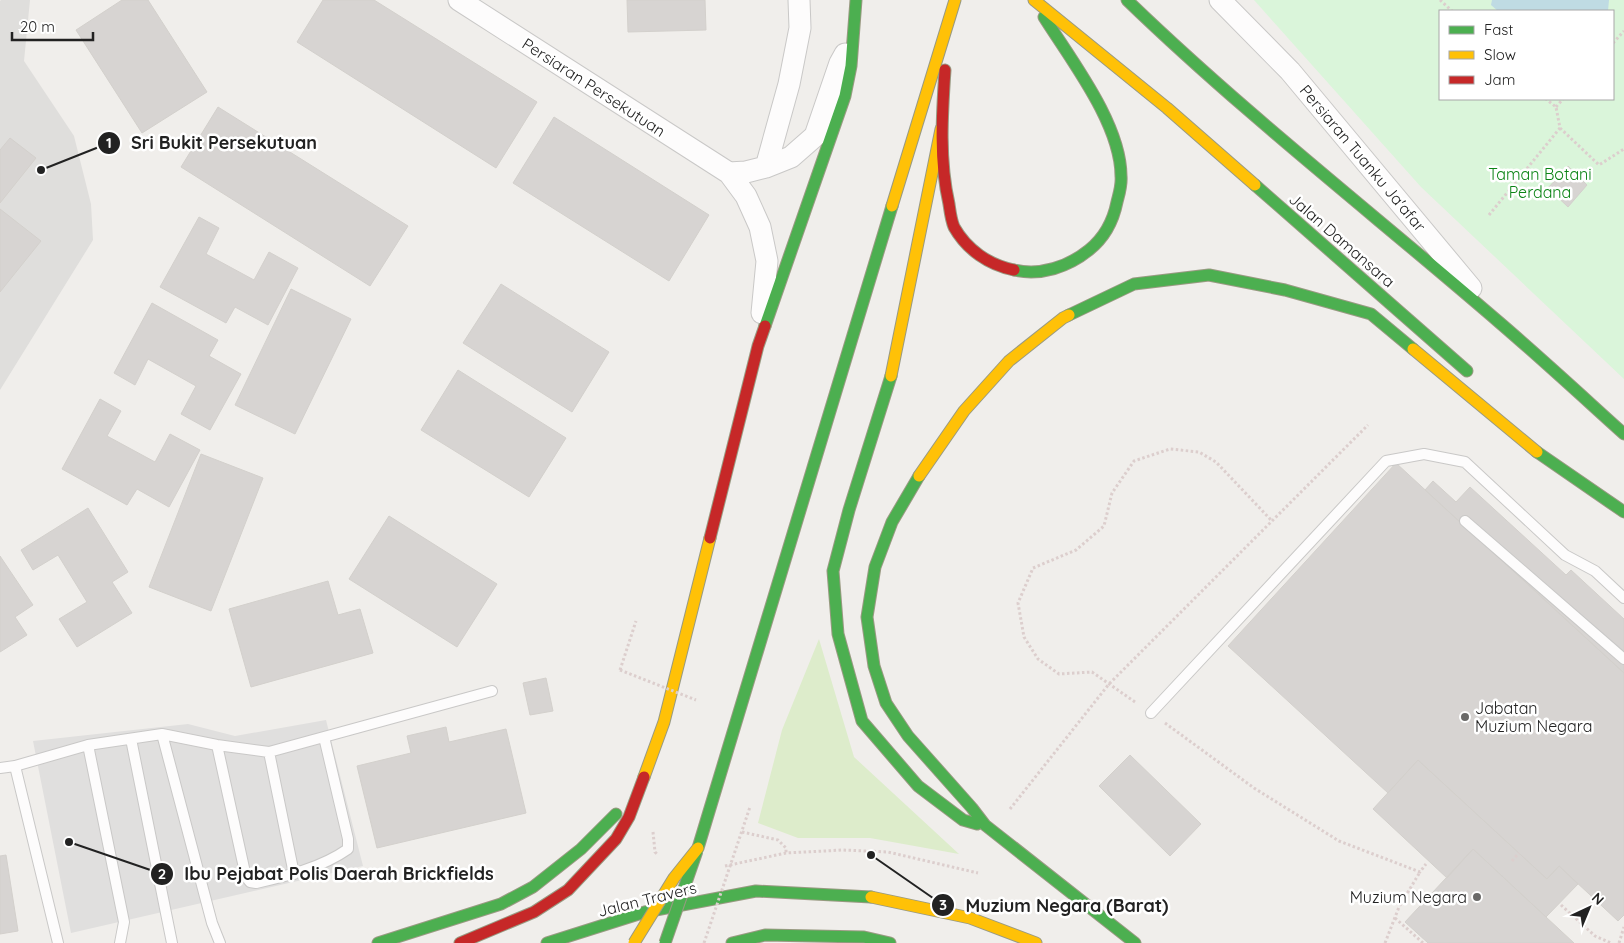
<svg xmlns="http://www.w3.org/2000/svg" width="1624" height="943" viewBox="0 0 1624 943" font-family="Quicksand,sans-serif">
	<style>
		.residential { fill: #dfdedc }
		.grass { fill: #ddeccb }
		.park { fill: #daf5da; fill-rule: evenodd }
		.parking { fill: #e0dfde }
		.water { fill: #bfdbe3 }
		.building { fill: #d7d4d2; stroke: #d3d0cc }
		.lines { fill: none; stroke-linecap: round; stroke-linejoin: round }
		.lane-casing { stroke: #c9c8c7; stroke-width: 12 }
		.street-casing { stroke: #c9c8c7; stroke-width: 23 }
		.fast-casing { stroke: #999a82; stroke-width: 13 }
		.slow-casing { stroke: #999a82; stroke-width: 13 }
		.jam-casing { stroke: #999a82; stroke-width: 13 }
		.path { stroke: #dccecd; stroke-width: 3; stroke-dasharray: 2.5 2.5; stroke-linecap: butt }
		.lane { stroke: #fdfcfc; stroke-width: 10 }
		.street { stroke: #fdfcfc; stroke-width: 21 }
		.fast { stroke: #4caf50; stroke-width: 11 }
		.slow { stroke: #ffc107; stroke-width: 11 }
		.jam { stroke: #c62828; stroke-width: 11 }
		.fast-bridge-casing { stroke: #999a82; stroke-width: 13; stroke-linecap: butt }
		.slow-bridge-casing { stroke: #999a82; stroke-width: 13; stroke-linecap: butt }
		.path-bridge { stroke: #dccecd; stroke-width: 3; stroke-dasharray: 2.5 2.5; stroke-linecap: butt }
		.fast-bridge { stroke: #4caf50; stroke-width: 11 }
		.slow-bridge { stroke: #ffc107; stroke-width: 11 }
		.poi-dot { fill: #6a6968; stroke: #fff; stroke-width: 2 }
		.labels { text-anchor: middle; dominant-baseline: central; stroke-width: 5; stroke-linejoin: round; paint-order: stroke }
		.street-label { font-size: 16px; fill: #222; stroke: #fff }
		.park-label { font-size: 16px; fill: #0c8416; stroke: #fff }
		.poi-label { font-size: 16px; fill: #222; stroke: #fff; text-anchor: start }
		.leader { fill: none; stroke: #222; stroke-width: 2 }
		.callout-dot { fill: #222; stroke: #fff; stroke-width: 2 }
		.mark-label { font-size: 15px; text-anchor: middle; font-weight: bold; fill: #fff }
		.callout-label { font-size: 18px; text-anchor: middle; font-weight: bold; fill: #222; stroke: #fff; stroke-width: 5; stroke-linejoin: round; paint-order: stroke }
	</style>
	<rect width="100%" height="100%" fill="#f0eeeb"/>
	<path class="residential" d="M 1,0 L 30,0 L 24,61 L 74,136 L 91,204 L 93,240 L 0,390 L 0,1 Z"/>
	<path class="grass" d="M 819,639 L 854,757 L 959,854 L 870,838 L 798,838 L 758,823 L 782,730 Z"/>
	<path class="park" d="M 1254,0 L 1624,0 L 1624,379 L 1421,187 ZM 1440,11 L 1613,11 L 1613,99 L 1440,99 Z"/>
	<path class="parking" d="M 326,720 L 363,866 L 71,933 L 33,741 L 188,724 L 235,736 Z"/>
	<path class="water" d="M 1492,0 L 1609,0 L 1608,11 L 1498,11 L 1491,5 Z"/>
	<path class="building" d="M 122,0 L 148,0 L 207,92 L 142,133 L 76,30 Z
		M 323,0 L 374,0 L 537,102 L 496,168 L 297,42 Z
		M 627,0 L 705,0 L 706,30 L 628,32 Z
		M 218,107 L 408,226 L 370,286 L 181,167 Z
		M 554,117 L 709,215 L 669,281 L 513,183 Z
		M 10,138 L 36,158 L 0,203 L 0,150 Z
		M 1568,166 L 1587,185 L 1568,207 L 1548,188 Z
		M 0,209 L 41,241 L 0,292 Z
		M 199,217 L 219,228 L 206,254 L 254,280 L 269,252 L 298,268 L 268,325 L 235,307 L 226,323 L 160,287 Z
		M 501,284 L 609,352 L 572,412 L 463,343 Z
		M 291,289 L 351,319 L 295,434 L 235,405 Z
		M 152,303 L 218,340 L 209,356 L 241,374 L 210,430 L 181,414 L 196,386 L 148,359 L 135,385 L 114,373 Z
		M 458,370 L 566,438 L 529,497 L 421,430 Z
		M 100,399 L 121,411 L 107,436 L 155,462 L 170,434 L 200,450 L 169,507 L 137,489 L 127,505 L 62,469 Z
		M 201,454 L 263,478 L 211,611 L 149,587 Z
		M 1396,463 L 1624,673 L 1624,915 L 1618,921 L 1559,866 L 1547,879 L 1418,760 L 1388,793 L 1228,646 Z
		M 1433,481 L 1456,502 L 1470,487 L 1566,575 L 1571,570 L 1624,619 L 1624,673 L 1425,490 Z
		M 88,508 L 128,572 L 112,582 L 132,613 L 77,647 L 59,619 L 87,602 L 58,555 L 33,570 L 21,550 Z
		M 389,516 L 497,584 L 457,647 L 349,579 Z
		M 0,556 L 33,605 L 15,617 L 27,635 L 0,652 Z
		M 328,581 L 338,615 L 360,609 L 373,653 L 251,687 L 229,609 Z
		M 546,678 L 553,711 L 530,715 L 523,683 Z
		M 446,727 L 449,742 L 506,729 L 526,813 L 377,848 L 357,766 L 411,753 L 407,736 Z
		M 1130,755 L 1201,824 L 1170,856 L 1099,786 Z
		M 1418,760 L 1547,879 L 1559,866 L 1578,884 L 1546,917 L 1473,849 L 1447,878 L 1373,809 Z
		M 1473,849 L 1546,917 L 1574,943 L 1428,943 L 1405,922 Z
		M 6,855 L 18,931 L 0,934 L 0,856 Z"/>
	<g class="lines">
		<defs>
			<path id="lane" d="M 1465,521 L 1624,659
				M 1151,713 L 1386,461 L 1424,454 L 1465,462 L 1565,555 L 1595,571 L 1624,598
				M 162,734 L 212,923 L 220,943
				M 131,739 L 172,943
				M 88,745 L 124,922 L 120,943
				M 217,745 L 246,877 L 250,882 L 256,883 C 287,876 321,868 348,849 L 348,839 L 324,737
				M 269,752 L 294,874
				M 15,766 L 58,943
				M 0,768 L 15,766 L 88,745 L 162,734 L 217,745 L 269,752 L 492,691"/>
			<path id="street" d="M 459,0 L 729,173 L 746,196 L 760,227 L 767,261 L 762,313
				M 1220,0 L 1290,71 L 1471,288
				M 766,167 L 789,84 L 800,28 L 799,0
				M 729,173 L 746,172 L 766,167 L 791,157 L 815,136 L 840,63 L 845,54"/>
			<path id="fast" d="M 1127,0 C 1245,114 1375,215 1500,323 C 1542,359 1583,397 1624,434
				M 1255,185 L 1467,371
				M 1014,270 C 1041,276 1068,267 1089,250 C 1104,238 1113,222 1117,202 C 1119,194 1122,185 1121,176 C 1121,124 1071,60 1044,17
				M 1069,315 L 1134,284 L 1209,275 L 1285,290 L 1371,314 L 1413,349
				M 765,326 L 845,96 L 851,66 L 856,0
				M 891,376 L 849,510 L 833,571 L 838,634 L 862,721 L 918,786 L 963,820 L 977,824
				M 1537,452 L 1624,512
				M 919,476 L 892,522 L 875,567 L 867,617 L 874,666 L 886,703 L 908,736 L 972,808 L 985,825 L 1135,943
				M 698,848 L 892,206
				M 378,943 L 501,904 L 533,887 L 581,849 L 616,814
				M 547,943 L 645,912 L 756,891 L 871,897
				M 732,943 L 765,935 L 864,937 L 890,943"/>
			<path id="slow" d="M 1034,0 L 1167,108 L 1255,185
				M 892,206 L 955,0
				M 1413,349 L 1537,452
				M 891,376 L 941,129
				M 919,476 L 964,411 L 1009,361 L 1063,318 L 1069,315
				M 644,777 L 664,722 L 710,538
				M 871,897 L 970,918 L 1036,943"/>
			<path id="jam" d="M 945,70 C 942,115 939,160 949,204 C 950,211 951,220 954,227 C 967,250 989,265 1014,270
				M 710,538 L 758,346 L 765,326
				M 460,943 L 534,912 L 568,890 L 616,839 L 629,817 L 644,777"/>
		</defs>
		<use href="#lane" class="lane-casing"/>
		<use href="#street" class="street-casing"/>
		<use href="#fast" class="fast-casing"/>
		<use href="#slow" class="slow-casing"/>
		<use href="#jam" class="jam-casing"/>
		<path class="path" d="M 1440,0 L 1452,11
			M 1613,43 L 1624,31
			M 1556,107 L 1563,99
			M 1560,128 L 1599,165 L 1624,149
			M 1489,215 L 1560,128 L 1556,107 L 1546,99
			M 620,670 L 636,621
			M 1135,702 L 1092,672 L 1059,674 L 1038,659 L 1024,637 L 1018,603 L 1033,568 L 1076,550 L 1104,526 L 1112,493 L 1134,461 L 1170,449 L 1199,452 L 1216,462 L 1272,521
			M 1165,723 L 1254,788 L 1339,841 L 1420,872 L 1426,864
			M 1010,809 L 1109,684 L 1368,425
			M 653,832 L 655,852 L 658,855
			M 742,832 L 778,840 L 786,848 L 786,853
			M 1512,861 L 1519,853
			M 725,866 L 786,853 L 843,850 L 888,852 L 978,873
			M 1561,905 L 1595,936 L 1611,943
			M 1395,918 L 1423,943
			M 1385,943 L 1399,907 L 1420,872
			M 1619,943 L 1624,927"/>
		<use href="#lane" class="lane"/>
		<use href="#street" class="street"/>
		<use href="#fast" class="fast"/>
		<use href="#slow" class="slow"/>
		<use href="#jam" class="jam"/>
		<defs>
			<path id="fast-bridge" d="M 665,943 L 697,851"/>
			<path id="slow-bridge" d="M 634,943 L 674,878 L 698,848"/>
		</defs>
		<use href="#fast-bridge" class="fast-bridge-casing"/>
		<use href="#slow-bridge" class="slow-bridge-casing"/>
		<path class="path-bridge" d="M 620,670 L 696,700
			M 704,943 L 750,807"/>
		<use href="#fast-bridge" class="fast-bridge"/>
		<use href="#slow-bridge" class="slow-bridge"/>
	</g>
	<g class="poi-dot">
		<circle cx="1465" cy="717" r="5"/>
		<circle cx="1477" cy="897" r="5"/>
	</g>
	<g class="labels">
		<g class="street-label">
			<text transform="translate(594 87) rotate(33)">Persiaran Persekutuan</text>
			<text transform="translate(1363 158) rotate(50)">Persiaran Tuanku Ja'afar</text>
			<text transform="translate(1342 240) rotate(41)">Jalan Damansara</text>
			<text transform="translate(647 899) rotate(-14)">Jalan Travers</text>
		</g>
		<g class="park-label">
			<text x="1540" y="174">Taman Botani<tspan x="1540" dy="18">Perdana</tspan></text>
		</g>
		<g class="poi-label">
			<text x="1475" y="708">Jabatan<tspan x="1475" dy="18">Muzium Negara</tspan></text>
			<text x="1467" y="897" text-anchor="end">Muzium Negara</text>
		</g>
	</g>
	<path class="leader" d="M41 170L109 143M69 842L162 874M871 855L943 905"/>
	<g class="callout-dot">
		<circle cx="41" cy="170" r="5"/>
		<circle cx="69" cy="842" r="5"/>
		<circle cx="871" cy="855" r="5"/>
		<circle cx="109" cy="143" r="12"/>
		<circle cx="162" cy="874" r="12"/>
		<circle cx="943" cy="905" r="12"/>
	</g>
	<g class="mark-label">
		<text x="109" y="148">1</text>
		<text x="162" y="879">2</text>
		<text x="943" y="910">3</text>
	</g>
	<g class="callout-label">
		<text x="224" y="149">Sri Bukit Persekutuan</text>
		<text x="339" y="880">Ibu Pejabat Polis Daerah Brickfields</text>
		<text x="1067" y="912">Muzium Negara (Barat)</text>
	</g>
	<rect x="1439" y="10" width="175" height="90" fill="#ffffff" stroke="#a7a7a7"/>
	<rect x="1449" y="26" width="25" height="8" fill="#4caf50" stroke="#a7a7a7"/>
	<text x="1484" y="35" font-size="15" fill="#222222">Fast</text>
	<rect x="1449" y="51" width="25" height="8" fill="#ffc107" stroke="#a7a7a7"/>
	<text x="1484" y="60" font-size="15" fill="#222222">Slow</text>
	<rect x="1449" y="76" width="25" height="8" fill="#c62828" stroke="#a7a7a7"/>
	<text x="1484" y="85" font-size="15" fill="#222222">Jam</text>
	<g transform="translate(1589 908) rotate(44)" stroke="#ffffff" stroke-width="4" paint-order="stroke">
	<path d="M0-4L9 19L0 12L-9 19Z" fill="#222222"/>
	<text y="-8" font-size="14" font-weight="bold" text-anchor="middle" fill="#222222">N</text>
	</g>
	<path d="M12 32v8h81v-8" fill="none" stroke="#222222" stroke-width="2.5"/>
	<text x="20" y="32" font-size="15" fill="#222222" stroke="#ffffff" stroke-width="4" paint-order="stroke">20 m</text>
</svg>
